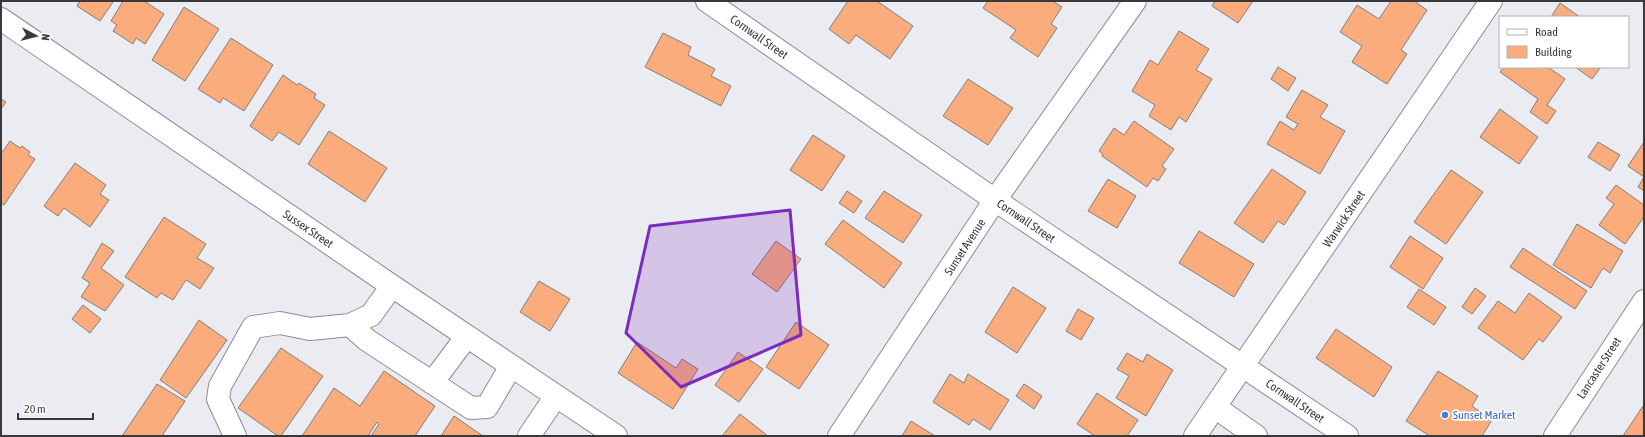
<svg xmlns="http://www.w3.org/2000/svg" width="1645" height="437" viewBox="0 0 1645 437" font-family="'Asap Condensed',sans-serif">
	<style>
		.building { fill: #faac7d; stroke: #837e7b }
		.lines { fill: none; stroke-linecap: round; stroke-linejoin: round }
		.minor-casing { stroke: #8b8d92; stroke-width: 24 }
		.major-casing { stroke: #8b8d92; stroke-width: 24 }
		.minor { stroke: #fff; stroke-width: 22 }
		.major { stroke: #fff; stroke-width: 22 }
		.marked { fill: #7b2cbf; fill-opacity: 0.2; stroke: #7b2cbf; stroke-width: 3; stroke-linejoin: round }
		.shop-dot { fill: #3f7fe0; stroke: #fff; stroke-width: 1.5 }
		.labels { text-anchor: middle; dominant-baseline: central; stroke-width: 3.5; stroke-linejoin: round; paint-order: stroke }
		.street-label { font-size: 12px; fill: #39393c; stroke: #fff }
		.shop-label { font-size: 12px; fill: #366cbe; stroke: #fff; text-anchor: start }
	</style>
	<rect width="100%" height="100%" fill="#eaecf1"/>
	<path class="building" d="M 80,1 L 111,1 L 113,2 L 100,21 L 77,6 Z
		M 123,1 L 144,1 L 164,14 L 145,44 L 136,38 L 133,44 L 113,31 L 117,25 L 111,21 Z
		M 848,1 L 877,1 L 913,26 L 890,59 L 856,35 L 849,44 L 829,29 Z
		M 988,1 L 1053,1 L 1062,7 L 1051,24 L 1057,28 L 1038,57 L 1010,38 L 1016,30 L 983,8 Z
		M 1215,1 L 1253,1 L 1238,23 L 1212,6 Z
		M 1391,1 L 1414,1 L 1427,10 L 1401,50 L 1407,54 L 1387,84 L 1352,62 L 1362,46 L 1340,32 L 1357,5 L 1379,19 Z
		M 1560,3 L 1580,17 L 1551,17 Z
		M 184,7 L 219,29 L 185,81 L 152,60 Z
		M 1179,31 L 1209,49 L 1196,70 L 1212,79 L 1186,122 L 1179,117 L 1171,130 L 1149,116 L 1155,105 L 1132,91 L 1150,60 L 1158,65 Z
		M 663,33 L 691,47 L 688,55 L 715,69 L 711,76 L 731,86 L 721,106 L 645,67 Z
		M 231,38 L 273,65 L 244,111 L 223,98 L 220,103 L 198,89 Z
		M 1278,67 L 1296,78 L 1288,91 L 1271,79 Z
		M 1504,67 L 1548,67 L 1565,79 L 1547,105 L 1556,111 L 1547,124 L 1530,112 L 1538,99 L 1500,72 Z
		M 1575,67 L 1601,67 L 1592,79 Z
		M 283,75 L 297,85 L 299,83 L 316,94 L 314,98 L 325,105 L 299,145 L 279,132 L 272,141 L 250,126 Z
		M 968,79 L 1013,108 L 988,145 L 943,116 Z
		M 1302,90 L 1328,105 L 1320,117 L 1345,131 L 1320,174 L 1267,144 L 1280,121 L 1294,130 L 1298,124 L 1286,117 Z
		M 1,99 L 6,102 L 1,109 Z
		M 1500,109 L 1538,137 L 1519,164 L 1480,137 Z
		M 1134,121 L 1174,149 L 1162,166 L 1166,169 L 1158,181 L 1153,178 L 1147,187 L 1102,156 L 1103,154 L 1099,151 L 1114,128 L 1124,135 Z
		M 329,131 L 387,168 L 365,202 L 308,164 Z
		M 813,135 L 845,156 L 822,191 L 790,170 Z
		M 10,141 L 20,148 L 22,146 L 30,152 L 28,155 L 35,159 L 4,205 L 1,203 L 1,154 Z
		M 1598,142 L 1620,155 L 1610,171 L 1588,157 Z
		M 1644,142 L 1644,191 L 1638,187 L 1644,177 L 1628,166 Z
		M 75,163 L 106,185 L 100,194 L 109,200 L 90,227 L 64,208 L 58,216 L 44,206 Z
		M 1272,169 L 1306,192 L 1284,225 L 1278,221 L 1263,243 L 1234,223 Z
		M 1451,170 L 1483,192 L 1446,244 L 1414,222 Z
		M 1108,179 L 1136,196 L 1117,228 L 1088,211 Z
		M 1616,185 L 1644,205 L 1644,217 L 1625,244 L 1599,225 L 1614,204 L 1606,198 Z
		M 847,191 L 862,201 L 854,213 L 839,203 Z
		M 884,191 L 922,215 L 903,243 L 865,218 Z
		M 164,217 L 206,244 L 197,258 L 214,268 L 200,289 L 186,280 L 173,300 L 161,293 L 157,298 L 125,277 Z
		M 843,220 L 902,263 L 884,288 L 825,244 Z
		M 1577,224 L 1623,251 L 1610,273 L 1603,268 L 1591,288 L 1553,265 Z
		M 1199,231 L 1254,264 L 1234,297 L 1179,263 Z
		M 1410,236 L 1443,258 L 1423,289 L 1390,267 Z
		M 776,241 L 801,259 L 777,292 L 752,274 Z
		M 102,243 L 114,251 L 101,268 L 124,285 L 105,311 L 81,297 L 90,283 L 82,278 Z
		M 1523,248 L 1587,291 L 1575,309 L 1510,267 Z
		M 539,281 L 570,299 L 550,331 L 520,312 Z
		M 1013,287 L 1046,308 L 1017,353 L 985,332 Z
		M 1475,288 L 1486,296 L 1472,314 L 1462,307 Z
		M 1419,289 L 1446,307 L 1434,325 L 1407,307 Z
		M 1529,293 L 1562,317 L 1543,342 L 1539,339 L 1523,360 L 1478,328 L 1498,301 L 1515,313 Z
		M 83,305 L 101,319 L 90,333 L 72,319 Z
		M 1078,309 L 1094,318 L 1081,340 L 1066,331 Z
		M 199,320 L 227,340 L 186,398 L 160,380 Z
		M 796,322 L 829,345 L 799,389 L 766,367 Z
		M 1336,329 L 1392,367 L 1374,397 L 1316,358 Z
		M 637,342 L 676,368 L 682,359 L 698,369 L 673,409 L 618,373 Z
		M 281,348 L 323,376 L 281,436 L 278,436 L 238,408 Z
		M 738,352 L 763,369 L 739,402 L 715,385 Z
		M 1127,353 L 1143,362 L 1147,354 L 1173,370 L 1146,416 L 1116,398 L 1129,376 L 1117,369 Z
		M 384,371 L 435,406 L 415,436 L 371,436 L 379,424 L 377,422 L 368,436 L 302,436 L 334,388 L 360,406 Z
		M 1438,371 L 1478,396 L 1472,406 L 1492,420 L 1482,436 L 1430,436 L 1406,421 Z
		M 950,374 L 964,383 L 968,374 L 1009,400 L 990,430 L 973,419 L 969,425 L 933,402 Z
		M 157,384 L 185,401 L 162,436 L 122,436 Z
		M 1024,384 L 1042,396 L 1034,409 L 1016,396 Z
		M 1097,393 L 1138,420 L 1127,436 L 1095,436 L 1077,424 Z
		M 1643,406 L 1644,436 L 1623,436 Z
		M 740,414 L 768,436 L 722,436 Z
		M 454,416 L 483,436 L 441,436 Z
		M 911,421 L 935,436 L 902,436 Z"/>
	<g class="lines">
		<defs>
			<path id="minor" d="M 707,1 L 995,200 L 1135,1
				M 1,19 L 392,286 L 616,436
				M 350,325 L 367,340 L 471,408 L 487,407 L 511,366
				M 432,383 L 467,336
				M 1215,407 L 1256,436
				M 235,436 L 218,399 L 220,386 L 253,327 L 280,323 L 310,329 L 350,325 L 371,315 L 392,286
				M 529,436 L 556,396
				M 1195,436 L 1491,1
				M 1555,436 L 1644,301"/>
			<path id="major" d="M 839,436 L 995,200 L 1347,436"/>
		</defs>
		<use href="#minor" class="minor-casing"/>
		<use href="#major" class="major-casing"/>
		<use href="#minor" class="minor"/>
		<use href="#major" class="major"/>
	</g>
	<path class="marked" d="M 790,210 L 801,335 L 681,387 L 626,333 L 650,226 Z"/>
	<circle class="shop-dot" cx="1445" cy="415" r="4"/>
	<g class="labels">
		<g class="street-label">
			<text transform="translate(759 37) rotate(35)">Cornwall Street</text>
			<text transform="translate(1344 219) rotate(-56)">Warwick Street</text>
			<text transform="translate(1026 221) rotate(34)">Cornwall Street</text>
			<text transform="translate(308 229) rotate(34)">Sussex Street</text>
			<text transform="translate(965 247) rotate(-57)">Sunset Avenue</text>
			<text transform="translate(1599 368) rotate(-57)">Lancaster Street</text>
			<text transform="translate(1295 401) rotate(34)">Cornwall Street</text>
		</g>
		<g class="shop-label">
			<text x="1453" y="415">Sunset Market</text>
		</g>
	</g>
	<rect width="1645" height="437" fill="none" stroke="#39393c" stroke-width="4"/>
	<rect x="1499" y="16" width="130" height="52" fill="#ffffff" stroke="#b0b0b1"/>
	<rect x="1507" y="29" width="20" height="6" fill="#ffffff" stroke="#b0b0b1"/>
	<text x="1535" y="36" font-size="12" fill="#39393c">Road</text>
	<rect x="1507" y="46" width="20" height="12" fill="#faac7d" stroke="#b0b0b1"/>
	<text x="1535" y="56" font-size="12" fill="#39393c">Building</text>
	<g transform="translate(36 36) rotate(97)" stroke="#ffffff" stroke-width="3" paint-order="stroke">
	<path d="M0-3L7 15L0 10L-7 15Z" fill="#39393c"/>
	<text y="-6" font-size="11" font-weight="bold" text-anchor="middle" fill="#39393c">N</text>
	</g>
	<path d="M18 413v6h75v-6" fill="none" stroke="#39393c" stroke-width="2"/>
	<text x="24" y="413" font-size="12" fill="#39393c" stroke="#ffffff" stroke-width="3" paint-order="stroke">20 m</text>
</svg>
